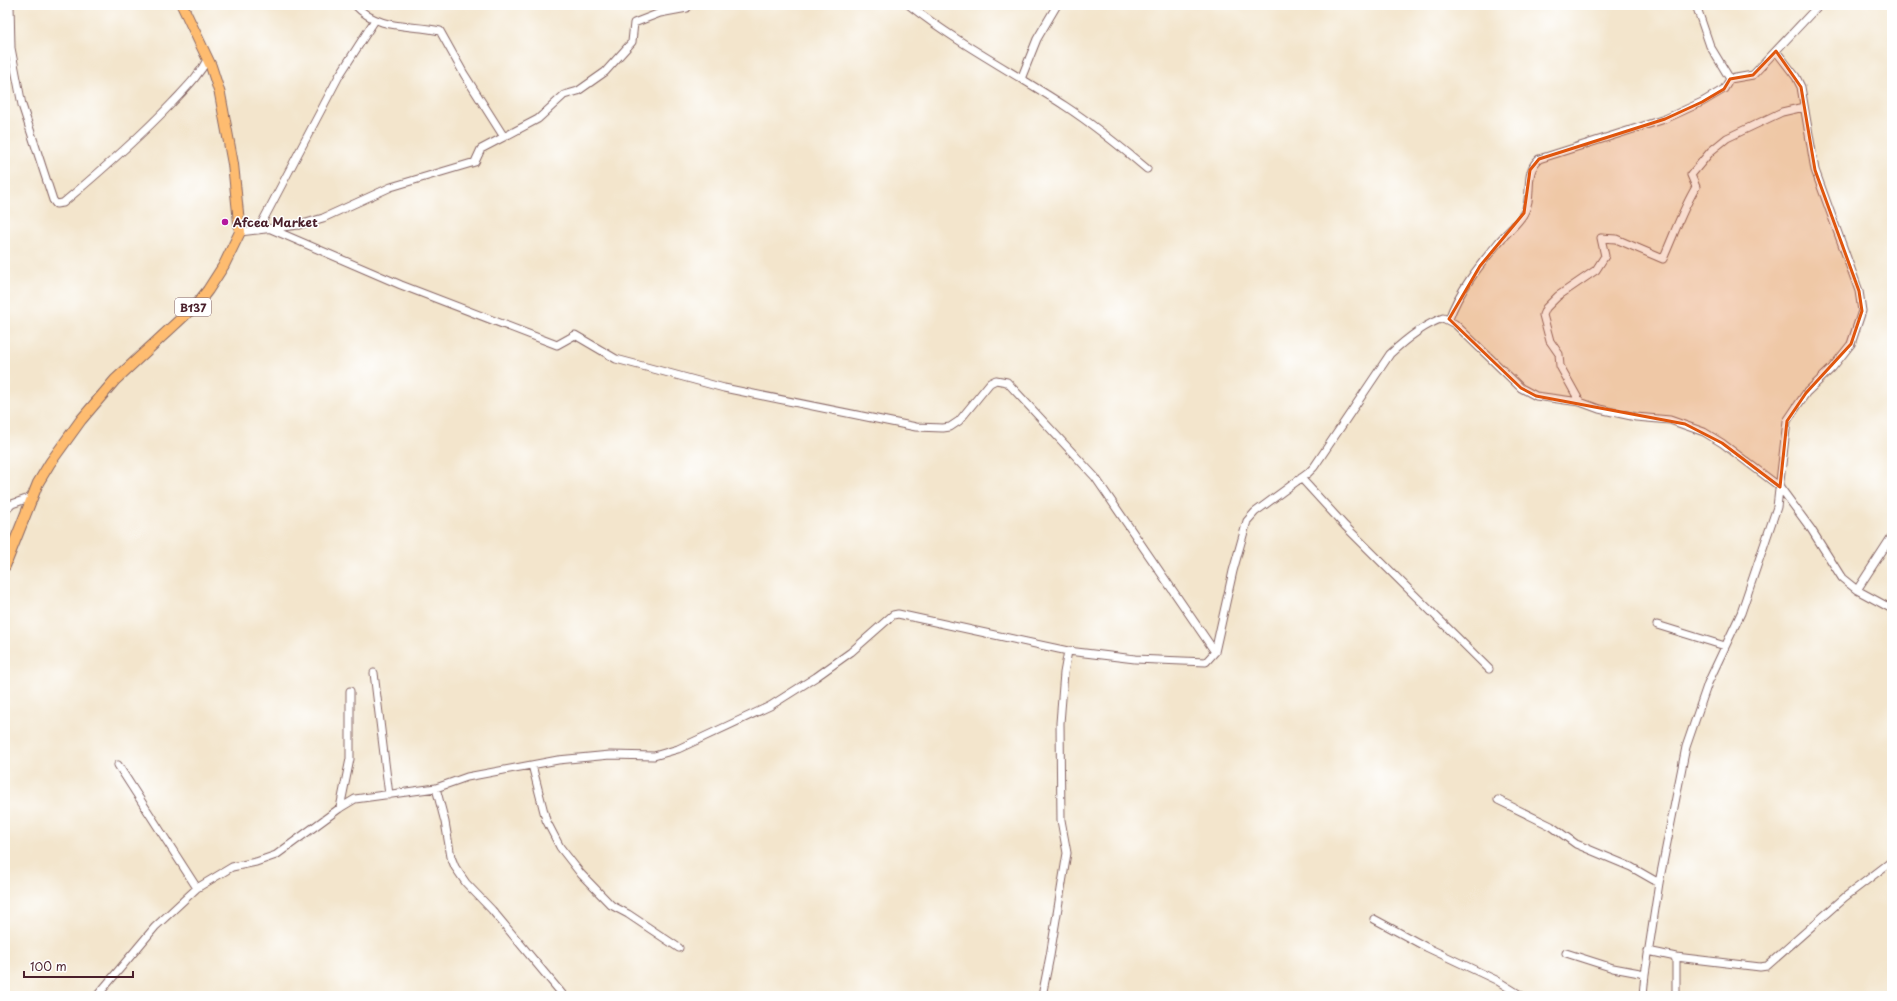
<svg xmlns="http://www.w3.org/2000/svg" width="1897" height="1001" viewBox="0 0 1897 1001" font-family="'Playpen Sans',sans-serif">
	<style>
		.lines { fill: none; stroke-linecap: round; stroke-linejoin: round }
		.minor-casing { stroke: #856463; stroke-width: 9 }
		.primary-casing { stroke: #856463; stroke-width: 12 }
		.minor { stroke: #fff; stroke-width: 7 }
		.primary { stroke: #febc70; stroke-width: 10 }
		.marked { fill: #e0560e; fill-opacity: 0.2; stroke: #e0560e; stroke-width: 3; stroke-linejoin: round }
		.poi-dot { fill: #b5179e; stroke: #fff; stroke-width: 1.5 }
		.labels { text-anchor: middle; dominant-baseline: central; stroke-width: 3; stroke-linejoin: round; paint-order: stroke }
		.shield { fill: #fff; stroke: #80626b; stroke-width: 1 }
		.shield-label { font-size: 11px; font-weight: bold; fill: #4a1f2b }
		.poi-label { font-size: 12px; font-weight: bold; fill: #4a1f2b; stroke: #fff; text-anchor: start }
	</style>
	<rect width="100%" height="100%" fill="#fff"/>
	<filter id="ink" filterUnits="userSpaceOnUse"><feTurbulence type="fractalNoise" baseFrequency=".025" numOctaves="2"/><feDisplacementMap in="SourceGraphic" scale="8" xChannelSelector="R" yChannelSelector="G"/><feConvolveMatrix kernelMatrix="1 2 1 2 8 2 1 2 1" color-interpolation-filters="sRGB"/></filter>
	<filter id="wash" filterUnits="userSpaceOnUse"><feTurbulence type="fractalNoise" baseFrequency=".012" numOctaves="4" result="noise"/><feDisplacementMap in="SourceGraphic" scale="16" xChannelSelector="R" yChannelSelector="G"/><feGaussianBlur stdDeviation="0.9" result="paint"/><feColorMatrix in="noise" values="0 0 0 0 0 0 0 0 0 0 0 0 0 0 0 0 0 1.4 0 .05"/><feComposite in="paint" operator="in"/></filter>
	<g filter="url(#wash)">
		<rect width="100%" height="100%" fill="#f3e5cc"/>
	</g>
	<g filter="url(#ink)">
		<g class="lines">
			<defs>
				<path id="minor" d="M 10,5 L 11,48 L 22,105 L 53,200 L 56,204 L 63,203 C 101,171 138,139 172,103 C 185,89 199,76 208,58
					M 355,5 C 379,31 409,24 440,31 L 464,74 L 504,137
					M 909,5 C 957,43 1013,72 1065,106 C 1094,125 1121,147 1147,169
					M 1696,5 L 1710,46 L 1730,79 L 1753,75 L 1819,5
					M 1021,79 L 1037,39 L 1057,5
					M 271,229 L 401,285 L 557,345 L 575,335 L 616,359 L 665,372 L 724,388 L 916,427 L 943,428 L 950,427 L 959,421 L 990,383 L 996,380 L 1007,382 L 1095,477 L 1215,652
					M 258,230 L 339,76 L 375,20
					M 240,232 L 299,225 L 323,218 L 391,187 L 475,162 L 481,149 L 538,119 L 564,95 L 578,91 L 605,72 L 632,42 L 634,23 L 660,13 L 687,8 L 688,5
					M 1449,319 C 1459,291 1479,266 1498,243 C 1506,233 1518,224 1524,213 C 1534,196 1523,173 1539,159 L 1665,119 L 1702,102 L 1724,89 L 1730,79
					M 1580,402 L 1560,366 L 1559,354 L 1550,341 L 1543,315 L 1546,308 L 1558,296 L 1596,270 L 1605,256 L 1601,238 L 1616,239 L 1663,259 C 1674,235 1682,210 1696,187 L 1691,175 L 1711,151 L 1727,138 L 1782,112 L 1804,107
					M 1301,478 L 1345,526 L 1489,669
					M 5,511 L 12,504 L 32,497
					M 1857,590 L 1892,536
					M 1657,625 L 1725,646
					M 374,673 L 389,795
					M 118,765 L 197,888
					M 532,765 L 546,820 L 560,847 L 581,874 L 611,905 L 628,914 L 679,948
					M 436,788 L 445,822 L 451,857 L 455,867 L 466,883 L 492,910 L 563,995
					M 1498,800 L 1551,826 L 1576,844 L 1631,867 L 1659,883
					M 340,808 L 350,759 L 350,691
					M 1374,919 L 1426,947 L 1496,980 L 1522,996
					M 1648,951 L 1676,957 L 1760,967 L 1767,966 L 1845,897 L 1892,861
					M 1566,953 L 1613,968 L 1645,974
					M 1676,957 L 1676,996
					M 97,996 L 155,927 L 197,888 L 232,867 L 256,862 L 276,855 L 340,808 L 355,799 L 436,788 L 467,777 L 558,760 L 610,755 L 654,756 L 678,749 L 770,706 L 816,677 L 851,652 L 893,615 L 898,614 L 1068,651 L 1135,659 L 1206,662 L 1215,652 L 1233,571 L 1247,521 L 1255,512 L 1308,473 L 1314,467 L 1390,354 C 1405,340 1423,325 1443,318 L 1455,324 L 1521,388 L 1536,396 L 1580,402 L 1599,409 L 1636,417 L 1670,420 L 1704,432 L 1722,443 L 1780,487 L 1811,529 L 1842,578 L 1857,590 L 1892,609
					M 1042,996 L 1050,956 L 1067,853 L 1061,820 L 1060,723 L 1064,673 L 1068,651
					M 1643,996 L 1645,974 L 1659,883 L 1686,747 L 1708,683 L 1741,613 L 1777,507 L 1787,421 L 1806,393 L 1832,368 L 1851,344 L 1862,311 L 1859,291 L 1815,170 L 1801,87 L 1796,77 L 1776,51"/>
				<path id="primary" d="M 5,566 L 38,483 L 50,463 L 81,420 L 115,380 L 198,303 L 208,290 L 224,265 L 240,232 L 233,164 L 220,94 L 211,66 L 182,5"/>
			</defs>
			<use href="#minor" class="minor-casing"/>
			<use href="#primary" class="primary-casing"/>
			<use href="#minor" class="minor"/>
			<use href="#primary" class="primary"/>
		</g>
	</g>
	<path class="marked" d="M 1776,51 L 1801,87 L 1815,170 L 1859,291 L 1862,311 L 1851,344 L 1806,393 L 1787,421 L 1780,487 L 1722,443 L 1685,424 L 1536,396 L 1521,388 L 1449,319 L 1480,266 L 1524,213 L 1530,170 L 1539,159 L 1665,119 L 1702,102 L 1724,89 L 1730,79 L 1753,75 Z"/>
	<circle class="poi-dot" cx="225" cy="222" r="4"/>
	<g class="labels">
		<rect class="shield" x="175" y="298" width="36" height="18" rx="3"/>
		<g class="shield-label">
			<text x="193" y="307">B137</text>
		</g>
		<g class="poi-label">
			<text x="233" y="222">Afcea Market</text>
		</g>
	</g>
	<rect width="1897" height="1001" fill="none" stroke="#fff" stroke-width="20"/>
	<path d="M24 971v6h109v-6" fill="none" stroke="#4a1f2b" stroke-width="2"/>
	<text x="30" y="971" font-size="12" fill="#4a1f2b" stroke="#ffffff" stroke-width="3" paint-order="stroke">100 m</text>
</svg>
